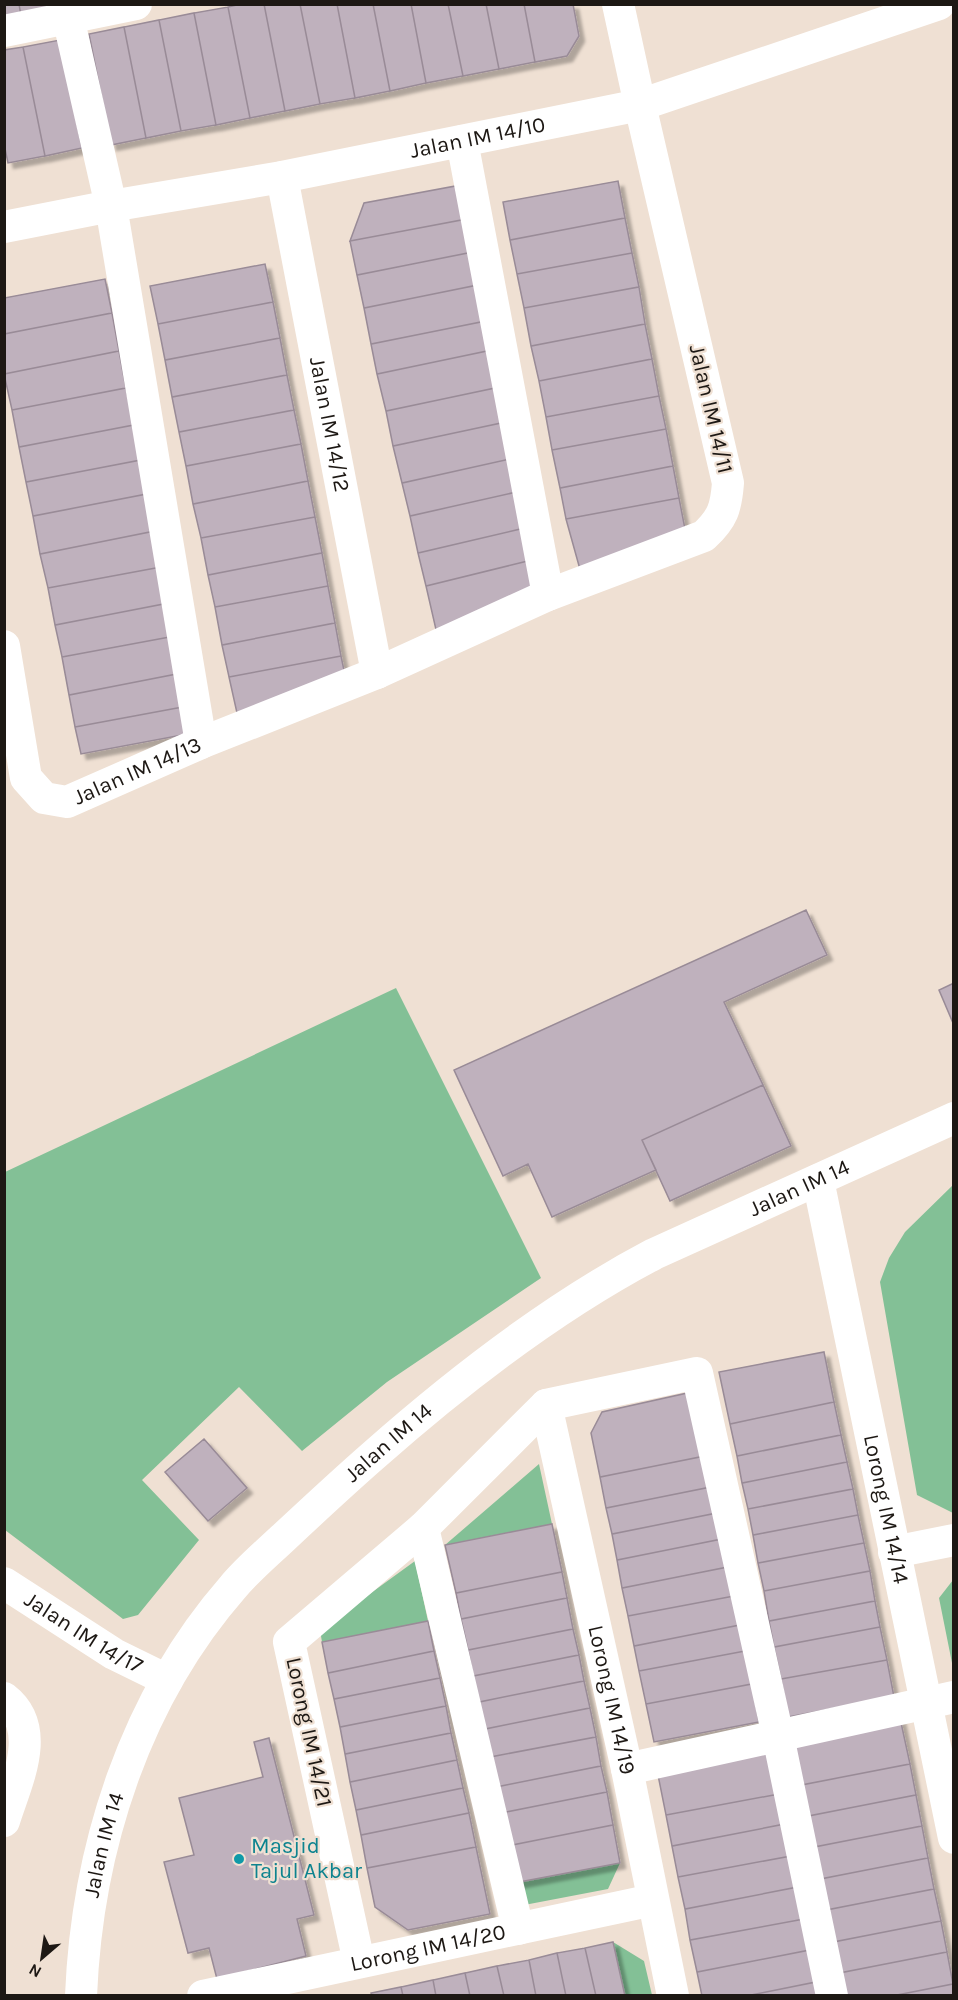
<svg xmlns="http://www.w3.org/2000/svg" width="958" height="2000" viewBox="0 0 958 2000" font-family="Karla,sans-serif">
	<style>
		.green { fill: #83c096 }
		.building { fill: #bfb1bd; stroke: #998b97; stroke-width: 1.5; filter: url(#shadow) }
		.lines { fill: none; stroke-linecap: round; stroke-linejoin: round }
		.minor { stroke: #fff; stroke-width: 32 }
		.culture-dot { fill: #0f9aa8; stroke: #efe0d3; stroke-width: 2 }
		.labels { text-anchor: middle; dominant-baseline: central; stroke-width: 4.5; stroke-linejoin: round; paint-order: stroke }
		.street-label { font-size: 22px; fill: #1d1814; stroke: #efe0d3 }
		.culture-label { font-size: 22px; fill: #0d838f; stroke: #efe0d3; text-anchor: start }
	</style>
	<defs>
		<filter id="shadow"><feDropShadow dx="5.5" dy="5.5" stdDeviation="1.5" flood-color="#0004"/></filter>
	</defs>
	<rect width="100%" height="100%" fill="#efe0d3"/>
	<path class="green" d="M 396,988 L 541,1278 L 387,1382 L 302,1451 L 239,1387 L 142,1480 L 199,1540 L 138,1615 L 123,1619 L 5,1530 L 5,1172 Z
		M 953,1185 L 954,1513 L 953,1513 L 917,1495 L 880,1282 L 889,1258 L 905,1232 Z
		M 539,1464 L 552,1524 L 445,1545 Z
		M 415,1561 L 428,1621 L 322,1642 L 320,1630 Z
		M 953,1580 L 953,1668 L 939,1598 Z
		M 620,1863 L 608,1889 L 519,1906 L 514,1883 Z
		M 613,1942 L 644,1961 L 652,1995 L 625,1995 Z"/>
	<path class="building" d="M 4,4 L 19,4 L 21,16 L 4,19 Z
		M 19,4 L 55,4 L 21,16 Z
		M 241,4 L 264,4 L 285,111 L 250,118 L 228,7 Z
		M 264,4 L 300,4 L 320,104 L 285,111 Z
		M 300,4 L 337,4 L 355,98 L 320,104 Z
		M 337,4 L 373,4 L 390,91 L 355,98 Z
		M 373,4 L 411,4 L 426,83 L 390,91 Z
		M 411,4 L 448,4 L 463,76 L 426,83 Z
		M 448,4 L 486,4 L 499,69 L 463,76 Z
		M 486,4 L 524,4 L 535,62 L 499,69 Z
		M 524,4 L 573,4 L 579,36 L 567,56 L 535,62 Z
		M 228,7 L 250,118 L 216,125 L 194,13 Z
		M 194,13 L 216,125 L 181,131 L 159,20 Z
		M 159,20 L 181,131 L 146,138 L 124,27 Z
		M 124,27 L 146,138 L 111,145 L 89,34 Z
		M 60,40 L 82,148 L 45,156 L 23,47 Z
		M 23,47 L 45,156 L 8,163 L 4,144 L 4,50 Z
		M 618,181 L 625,218 L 510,240 L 503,202 Z
		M 461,185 L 467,219 L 350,241 L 364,203 Z
		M 625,218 L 632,253 L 517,274 L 510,240 Z
		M 467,219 L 473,252 L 357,275 L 350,241 Z
		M 473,252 L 478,285 L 364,308 L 357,275 Z
		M 632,253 L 639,287 L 524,308 L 517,274 Z
		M 265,264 L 273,302 L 158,324 L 150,286 Z
		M 105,279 L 112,313 L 4,334 L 4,298 Z
		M 478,285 L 486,321 L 371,344 L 364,308 Z
		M 639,287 L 645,324 L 531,346 L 524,308 Z
		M 273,302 L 280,338 L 165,360 L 158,324 Z
		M 112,313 L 119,351 L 4,374 L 4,334 Z
		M 486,321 L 492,350 L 377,374 L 371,344 Z
		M 645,324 L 652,359 L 539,381 L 531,346 Z
		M 280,338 L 287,375 L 172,397 L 165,360 Z
		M 492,350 L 500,387 L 386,411 L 377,374 Z
		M 119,351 L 126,388 L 12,410 L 4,374 Z
		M 652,359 L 659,396 L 546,417 L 539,381 Z
		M 287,375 L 294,410 L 179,432 L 172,397 Z
		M 500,387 L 506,422 L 393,446 L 386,411 Z
		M 126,388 L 134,425 L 19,447 L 12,410 Z
		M 659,396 L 666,429 L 552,450 L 546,417 Z
		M 294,410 L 301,444 L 186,466 L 179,432 Z
		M 506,422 L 514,458 L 402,483 L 393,446 Z
		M 134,425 L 141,460 L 26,482 L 19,447 Z
		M 666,429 L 673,466 L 560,488 L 552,450 Z
		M 301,444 L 308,481 L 193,504 L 186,466 Z
		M 514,458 L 521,491 L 410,516 L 402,483 Z
		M 141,460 L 147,494 L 33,516 L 26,482 Z
		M 673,466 L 679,498 L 566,519 L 560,488 Z
		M 308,481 L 315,517 L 201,538 L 193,504 Z
		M 521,491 L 529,527 L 418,553 L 410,516 Z
		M 147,494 L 155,531 L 40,554 L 33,516 Z
		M 679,498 L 685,529 L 581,573 L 566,519 Z
		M 315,517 L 322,553 L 208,575 L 201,538 Z
		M 529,527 L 536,559 L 426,586 L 418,553 Z
		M 155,531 L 161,567 L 48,588 L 40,554 Z
		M 322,553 L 328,586 L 215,607 L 208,575 Z
		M 536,559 L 544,590 L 437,634 L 426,586 Z
		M 161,567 L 169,603 L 55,625 L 48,588 Z
		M 328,586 L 335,623 L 222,645 L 215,607 Z
		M 169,603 L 175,636 L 62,657 L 55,625 Z
		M 335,623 L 341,656 L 229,677 L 222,645 Z
		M 175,636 L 182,673 L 69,695 L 62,657 Z
		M 341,656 L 346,680 L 239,722 L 229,677 Z
		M 182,673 L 188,706 L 75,727 L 69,695 Z
		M 188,706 L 193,733 L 81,754 L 75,727 Z
		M 806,910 L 827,955 L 724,1002 L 763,1085 L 642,1140 L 656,1170 L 552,1217 L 528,1164 L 503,1176 L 454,1070 Z
		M 954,983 L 954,1023 L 953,1023 L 939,990 Z
		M 763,1085 L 791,1146 L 670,1201 L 642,1140 Z
		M 824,1352 L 834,1402 L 730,1424 L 719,1372 Z
		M 692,1392 L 705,1456 L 600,1477 L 591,1433 L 602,1412 Z
		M 834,1402 L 841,1435 L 737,1456 L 730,1424 Z
		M 841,1435 L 847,1462 L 742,1483 L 737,1456 Z
		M 204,1439 L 247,1488 L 208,1521 L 165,1472 Z
		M 705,1456 L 711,1487 L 606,1508 L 600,1477 Z
		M 847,1462 L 853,1489 L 748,1509 L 742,1483 Z
		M 711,1487 L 717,1513 L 612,1534 L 606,1508 Z
		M 853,1489 L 858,1515 L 753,1535 L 748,1509 Z
		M 717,1513 L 722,1539 L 617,1560 L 612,1534 Z
		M 858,1515 L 864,1543 L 758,1563 L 753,1535 Z
		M 552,1524 L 562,1572 L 456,1593 L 445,1545 Z
		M 722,1539 L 728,1567 L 622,1588 L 617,1560 Z
		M 864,1543 L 870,1571 L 764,1591 L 758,1563 Z
		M 728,1567 L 734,1596 L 628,1616 L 622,1588 Z
		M 870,1571 L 875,1601 L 769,1621 L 764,1591 Z
		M 562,1572 L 567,1598 L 461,1619 L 456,1593 Z
		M 734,1596 L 740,1625 L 634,1646 L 628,1616 Z
		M 567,1598 L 573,1629 L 468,1650 L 461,1619 Z
		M 875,1601 L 880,1627 L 774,1647 L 769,1621 Z
		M 428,1621 L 434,1651 L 328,1673 L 322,1642 Z
		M 740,1625 L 745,1651 L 639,1671 L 634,1646 Z
		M 880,1627 L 887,1660 L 781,1679 L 774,1647 Z
		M 573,1629 L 579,1655 L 473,1676 L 468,1650 Z
		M 434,1651 L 440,1678 L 334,1699 L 328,1673 Z
		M 745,1651 L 752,1684 L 646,1704 L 639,1671 Z
		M 579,1655 L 584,1681 L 479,1702 L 473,1676 Z
		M 887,1660 L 894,1697 L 788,1717 L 781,1679 Z
		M 440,1678 L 446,1706 L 340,1727 L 334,1699 Z
		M 584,1681 L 590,1708 L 485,1729 L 479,1702 Z
		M 752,1684 L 759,1722 L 654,1742 L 646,1704 Z
		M 446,1706 L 451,1733 L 345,1754 L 340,1727 Z
		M 590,1708 L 596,1737 L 490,1757 L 485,1729 Z
		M 900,1718 L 910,1764 L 796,1786 L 787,1740 Z
		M 451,1733 L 457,1760 L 350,1782 L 345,1754 Z
		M 596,1737 L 601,1766 L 496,1787 L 490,1757 Z
		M 269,1738 L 314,1915 L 297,1919 L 306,1956 L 217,1979 L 209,1948 L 188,1953 L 164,1862 L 194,1855 L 179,1798 L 263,1777 L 254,1742 Z
		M 770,1748 L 779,1794 L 666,1815 L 657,1770 Z
		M 457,1760 L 463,1788 L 356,1810 L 350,1782 Z
		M 910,1764 L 916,1795 L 803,1817 L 796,1786 Z
		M 601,1766 L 607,1792 L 501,1813 L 496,1787 Z
		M 463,1788 L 469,1813 L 361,1835 L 356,1810 Z
		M 607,1792 L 613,1825 L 507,1846 L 501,1813 Z
		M 779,1794 L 785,1824 L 672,1846 L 666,1815 Z
		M 916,1795 L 922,1826 L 809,1848 L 803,1817 Z
		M 469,1813 L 476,1847 L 367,1868 L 361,1835 Z
		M 785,1824 L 791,1856 L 678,1877 L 672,1846 Z
		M 613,1825 L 620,1863 L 514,1883 L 507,1846 Z
		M 922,1826 L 928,1858 L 815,1880 L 809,1848 Z
		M 476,1847 L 490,1914 L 408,1930 L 375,1907 L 367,1868 Z
		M 791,1856 L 798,1887 L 685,1909 L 678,1877 Z
		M 928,1858 L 934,1889 L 821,1911 L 815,1880 Z
		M 798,1887 L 804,1919 L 690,1940 L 685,1909 Z
		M 934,1889 L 941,1921 L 828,1943 L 821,1911 Z
		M 804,1919 L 810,1950 L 697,1972 L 690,1940 Z
		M 941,1921 L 947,1952 L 834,1974 L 828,1943 Z
		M 613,1942 L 625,1996 L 596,1996 L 585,1948 Z
		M 585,1948 L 596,1996 L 566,1996 L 557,1953 Z
		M 810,1950 L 816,1982 L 746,1996 L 702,1996 L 697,1972 Z
		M 947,1952 L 953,1984 L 892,1996 L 838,1996 L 834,1974 Z
		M 557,1953 L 566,1996 L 536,1996 L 529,1960 Z
		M 529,1960 L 536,1996 L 504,1996 L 497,1966 Z
		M 497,1966 L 504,1996 L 470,1996 L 465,1973 Z
		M 465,1973 L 470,1996 L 436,1996 L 433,1980 Z
		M 433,1980 L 436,1996 L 403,1996 L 401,1987 Z
		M 816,1982 L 819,1996 L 746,1996 Z
		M 953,1984 L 954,1996 L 892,1996 Z
		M 401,1987 L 403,1996 L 372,1996 L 371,1993 Z"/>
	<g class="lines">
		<g class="minor">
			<path d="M 65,4 L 111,206 L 201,743"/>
			<path d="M 4,31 L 136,4"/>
			<path d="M 462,141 L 548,595"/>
			<path id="s1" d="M 282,177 L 377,673"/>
			<path id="s2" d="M 4,227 L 111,206 L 282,177 L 640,105 L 939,4"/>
			<path id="s3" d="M 4,646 L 26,778 L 44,798 L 67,802 L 201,743 L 377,673 L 548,595 L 704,536 C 723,518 726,508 728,483 L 640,105 L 618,4"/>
			<path id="s4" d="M 818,1180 L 954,1838"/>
			<path id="s5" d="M 546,1405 L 627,1769 L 673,1996"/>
			<path d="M 423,1528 L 518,1929"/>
			<path d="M 894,1552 L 954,1540"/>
			<path id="s6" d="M 4,1583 L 114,1654 L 167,1680"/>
			<path d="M 4,1698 C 44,1729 16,1782 4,1821"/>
			<path d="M 627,1769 L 954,1697"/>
			<path d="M 359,1962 L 289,1642 L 423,1528 L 546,1405 L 697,1373 L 778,1736 L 832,1996"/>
			<path id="s7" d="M 81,1996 C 87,1848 135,1699 233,1587 C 248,1569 266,1554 283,1538 C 313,1510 343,1482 374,1455 C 460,1379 553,1307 654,1254 L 954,1118"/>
			<path id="s8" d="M 203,1996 L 653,1900"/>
		</g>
	</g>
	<circle class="culture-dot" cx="239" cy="1859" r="6"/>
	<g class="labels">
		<g class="street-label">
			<text stroke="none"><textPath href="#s2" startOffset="482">Jalan IM 14/10</textPath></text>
			<text transform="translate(711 409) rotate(77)">Jalan IM 14/11</text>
			<text stroke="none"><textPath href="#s1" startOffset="252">Jalan IM 14/12</textPath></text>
			<text stroke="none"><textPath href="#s3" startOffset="261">Jalan IM 14/13</textPath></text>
			<text stroke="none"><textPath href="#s7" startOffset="1143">Jalan IM 14</textPath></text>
			<text stroke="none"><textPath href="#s7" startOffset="657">Jalan IM 14</textPath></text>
			<text stroke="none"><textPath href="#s4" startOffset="336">Lorong IM 14/14</textPath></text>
			<text stroke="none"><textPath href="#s6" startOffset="94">Jalan IM 14/17</textPath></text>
			<text stroke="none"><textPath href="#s5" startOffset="302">Lorong IM 14/19</textPath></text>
			<text transform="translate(309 1732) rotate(78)">Lorong IM 14/21</text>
			<text stroke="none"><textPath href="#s7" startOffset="153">Jalan IM 14</textPath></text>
			<text stroke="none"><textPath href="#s8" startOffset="230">Lorong IM 14/20</textPath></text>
		</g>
		<g class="culture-label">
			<text x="251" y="1846">Masjid<tspan x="251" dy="25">Tajul Akbar</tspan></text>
		</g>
	</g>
	<rect width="958" height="2000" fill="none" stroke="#1d1814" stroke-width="12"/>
	<g transform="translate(42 1958) rotate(209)" stroke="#efe0d3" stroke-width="4.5" paint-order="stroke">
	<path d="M0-4.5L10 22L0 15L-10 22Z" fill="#1d1814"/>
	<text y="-9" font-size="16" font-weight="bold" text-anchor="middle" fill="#1d1814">N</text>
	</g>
</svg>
